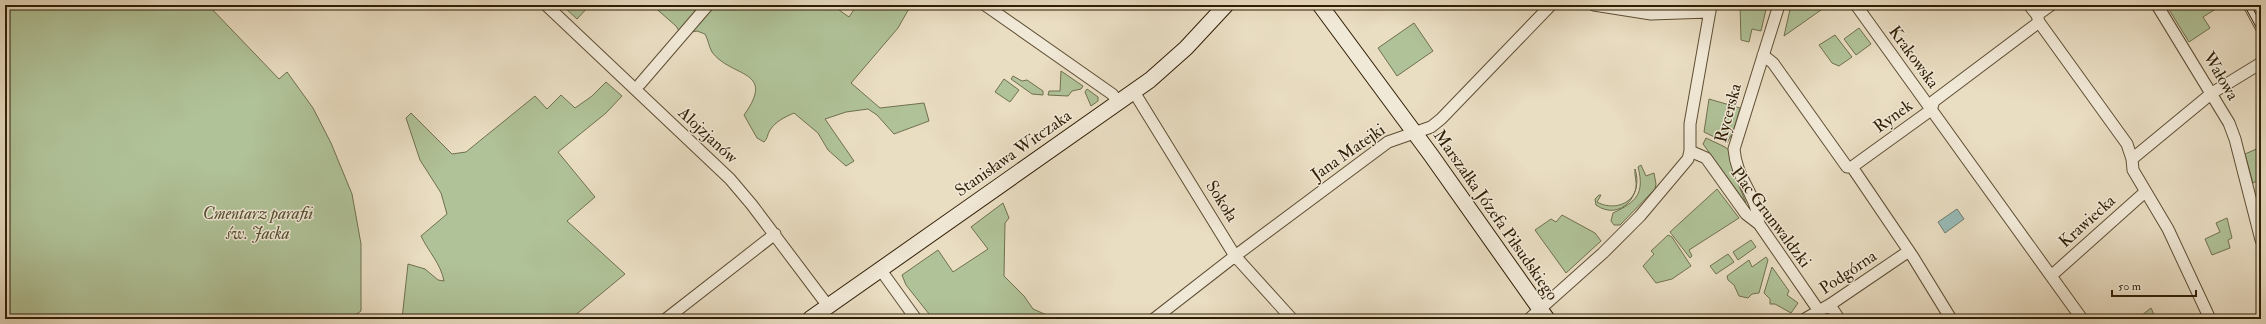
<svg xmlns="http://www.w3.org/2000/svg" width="2266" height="324" viewBox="0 0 2266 324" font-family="'IM FELL Double Pica',serif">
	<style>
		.green { fill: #b0c298; stroke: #70704e }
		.water { fill: #98bbb7; stroke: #6e7c70 }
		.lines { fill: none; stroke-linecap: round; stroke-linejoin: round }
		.street-casing { stroke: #5e4e34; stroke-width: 13 }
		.secondary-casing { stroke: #2f1e05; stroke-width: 17 }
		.street { stroke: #f1e9d7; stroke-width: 11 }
		.secondary { stroke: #f1e9d7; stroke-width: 15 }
		.tram { stroke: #2f1e05; stroke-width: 1 }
		.labels { text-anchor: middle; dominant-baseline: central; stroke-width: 3; stroke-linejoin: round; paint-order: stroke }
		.street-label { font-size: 17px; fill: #2f1e05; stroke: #f1e9d7 }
		.park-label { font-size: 17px; font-style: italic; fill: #564f31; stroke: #f1e9d7 }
	</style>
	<rect width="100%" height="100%" fill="#e9ddc2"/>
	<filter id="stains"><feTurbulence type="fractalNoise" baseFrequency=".005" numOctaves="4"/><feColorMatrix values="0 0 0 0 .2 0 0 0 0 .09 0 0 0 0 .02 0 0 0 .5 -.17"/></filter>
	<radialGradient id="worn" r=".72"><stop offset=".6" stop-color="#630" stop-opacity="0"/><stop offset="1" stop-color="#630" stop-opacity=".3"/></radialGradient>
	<path class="green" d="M 5,5 L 208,5 L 279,79 L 287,72 L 313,108 L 331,143 L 352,194 L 361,244 L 361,311 L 350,319 L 5,319 Z
		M 562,5 L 590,5 L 577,19 Z
		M 652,5 L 676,5 L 681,8 L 686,5 L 832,5 L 849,17 L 857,5 L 911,5 L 898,28 L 851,83 L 880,108 L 924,103 L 929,121 L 894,134 L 877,115 L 868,109 L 846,112 L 825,119 L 854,161 L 846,166 L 828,150 L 818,133 L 794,113 C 785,117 776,121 770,130 C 767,135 768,138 764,142 L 757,138 L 744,115 C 777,69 731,78 712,52 C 709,47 708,39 705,34 L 697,31 L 681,34 L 676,26 Z
		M 1740,5 L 1767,5 L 1761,31 L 1752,29 L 1749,42 L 1741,40 Z
		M 1791,5 L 1818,5 L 1821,10 L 1784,36 Z
		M 2173,5 L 2222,5 L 2203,17 L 2210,28 L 2189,42 L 2168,8 Z
		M 1414,23 L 1433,51 L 1397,76 L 1378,48 Z
		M 1859,28 L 1871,44 L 1856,55 L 1844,39 Z
		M 1835,35 L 1852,57 L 1839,66 L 1832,63 L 1819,45 Z
		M 1061,71 L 1083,86 L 1081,89 L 1072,91 L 1068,96 L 1048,95 L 1049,91 L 1060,91 Z
		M 1013,76 L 1022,81 L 1027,80 L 1043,91 L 1043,95 L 1032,94 L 1011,79 Z
		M 1004,79 L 1019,90 L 1010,102 L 995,92 Z
		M 606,82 L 622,96 L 606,113 L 558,152 L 595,197 L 567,221 L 625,274 L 573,317 L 574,319 L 402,319 L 408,264 L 425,269 L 438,280 L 444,281 C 441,264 428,251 421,236 L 447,214 L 441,193 L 420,160 L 406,118 L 411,113 L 452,154 L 466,152 L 535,96 L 547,109 L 561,95 L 575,108 L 592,96 Z
		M 1087,89 L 1098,97 L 1098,101 L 1091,106 L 1085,92 Z
		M 1709,99 L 1740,108 L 1733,132 L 1727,143 L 1704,132 Z
		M 1706,138 L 1725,147 L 1730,151 L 1733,171 L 1746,203 L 1703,144 Z
		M 2261,147 L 2261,179 L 2253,183 L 2245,154 Z
		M 1641,165 L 1646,176 L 1654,173 L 1656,184 L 1655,189 L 1620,225 L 1614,225 L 1611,221 L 1613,213 C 1636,202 1645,194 1638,167 Z
		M 1635,169 C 1644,195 1620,222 1596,205 L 1595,199 L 1599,195 L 1601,195 L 1597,202 C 1611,210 1632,206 1636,188 C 1637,182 1634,174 1635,169 Z
		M 1717,189 L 1739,218 L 1689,250 L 1692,256 L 1690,258 L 1670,232 Z
		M 1003,203 L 1009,218 L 1005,223 L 1004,276 L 1024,296 L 1033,309 L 1056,319 L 933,319 L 906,285 L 902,275 L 938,250 L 953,272 L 988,249 L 971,227 Z
		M 1562,215 L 1595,233 L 1601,241 L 1566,273 L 1535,230 L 1551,219 L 1556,222 Z
		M 2227,218 L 2232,238 L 2228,240 L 2230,248 L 2212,255 L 2205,239 L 2220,232 L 2216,223 Z
		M 1668,235 L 1672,237 L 1691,266 L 1672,279 L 1656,283 L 1643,266 L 1654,254 L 1651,251 Z
		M 1751,240 L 1756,247 L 1738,260 L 1733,252 Z
		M 1728,254 L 1734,262 L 1716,274 L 1710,266 Z
		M 1766,257 L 1768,260 L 1759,293 L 1752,294 L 1748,298 L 1739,296 L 1734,285 L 1728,280 L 1727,276 L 1749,260 L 1752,267 Z
		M 1772,267 L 1789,291 L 1787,295 L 1798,303 L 1791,313 L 1775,304 L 1770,304 L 1770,299 L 1764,293 Z
		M 2151,308 L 2156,319 L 2137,319 Z"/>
	<path class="water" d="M 1957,209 L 1964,219 L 1945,233 L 1938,222 Z"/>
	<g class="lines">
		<defs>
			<path id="street" d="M 546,5 L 730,179 L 752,205 L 828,306
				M 985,5 L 1112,94 L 1119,103
				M 1594,5 L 1651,14 L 1710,12
				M 1856,5 L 2082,319
				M 2029,5 L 2037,15 L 2039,22 L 2127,144 L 2132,159 L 2133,170 L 2168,229 L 2210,319
				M 2157,5 L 2229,123 L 2235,139 L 2261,240
				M 2249,5 L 2261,27
				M 2037,15 L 2051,5
				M 1763,55 L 1773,63 L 1847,167 L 1852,167
				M 640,84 L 708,5
				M 1134,92 L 1235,256 L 1292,319
				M 1931,110 L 1934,101 L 2039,22
				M 1690,151 L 1706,158 L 1746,214 L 1759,224 L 1819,311
				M 2132,159 L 2212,93 L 2261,63
				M 1852,167 L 1913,257 L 1951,319
				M 1852,167 L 1931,110
				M 1759,224 C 1758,218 1757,211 1755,205 C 1747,184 1736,173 1734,149 L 1779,5
				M 880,269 L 916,319
				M 2051,276 L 2145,192
				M 1830,305 L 1839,319
				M 666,319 L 775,234
				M 1154,319 L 1235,256 L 1388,142 L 1431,127 L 1441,119 L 1551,5
				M 1529,319 L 1603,253 L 1640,216 L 1688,159 L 1690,151 L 1690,124 L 1711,5
				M 1805,319 L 1831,304 L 1909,251"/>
			<path id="secondary" d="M 1320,5 L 1431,155 L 1547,319
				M 810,319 L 1150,80 L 1186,48 L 1226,5"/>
		</defs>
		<use href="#street" class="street-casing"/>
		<use href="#secondary" class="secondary-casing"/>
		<use href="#street" class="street"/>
		<use href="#secondary" class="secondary"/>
		<path class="tram" d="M 2244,5 L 2261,36
			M 2251,5 L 2261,23"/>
	</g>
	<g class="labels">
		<g class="street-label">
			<text transform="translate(1914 57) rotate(54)">Krakowska</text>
			<text transform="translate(2221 76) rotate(59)">Wałowa</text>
			<text transform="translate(1728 113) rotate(-75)">Rycerska</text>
			<text transform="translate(1893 116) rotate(-36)">Rynek</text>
			<text transform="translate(708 135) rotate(43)">Alojzjanów</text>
			<text transform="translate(1348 152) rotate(-35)">Jana Matejki</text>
			<text transform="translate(1013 153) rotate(-35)">Stanisława Witczaka</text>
			<text transform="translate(1222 201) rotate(58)">Sokoła</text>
			<text transform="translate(1496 215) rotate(55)">Marszałka Józefa Piłsudskiego</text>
			<text transform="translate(1771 217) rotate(53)">Plac Grunwaldzki</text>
			<text transform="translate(2087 221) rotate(-42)">Krawiecka</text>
			<text transform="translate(1848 272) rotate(-34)">Podgórna</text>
		</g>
		<g class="park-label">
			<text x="258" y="213">Cmentarz parafii<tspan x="258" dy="20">św. Jacka</tspan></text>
		</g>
	</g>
	<rect width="2266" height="324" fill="none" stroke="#e9ddc2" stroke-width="20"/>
	<rect x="6" y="6" width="2254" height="312" fill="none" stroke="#2f1e05" stroke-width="2"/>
	<rect x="10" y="10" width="2246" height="304" fill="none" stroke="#2f1e05"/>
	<path d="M2112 290v6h84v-6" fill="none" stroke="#2f1e05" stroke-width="2"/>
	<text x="2118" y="290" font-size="12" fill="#2f1e05" stroke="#f1e9d7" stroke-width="3" paint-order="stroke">50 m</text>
	<rect width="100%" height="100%" filter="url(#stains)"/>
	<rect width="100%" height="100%" fill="url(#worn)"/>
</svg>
